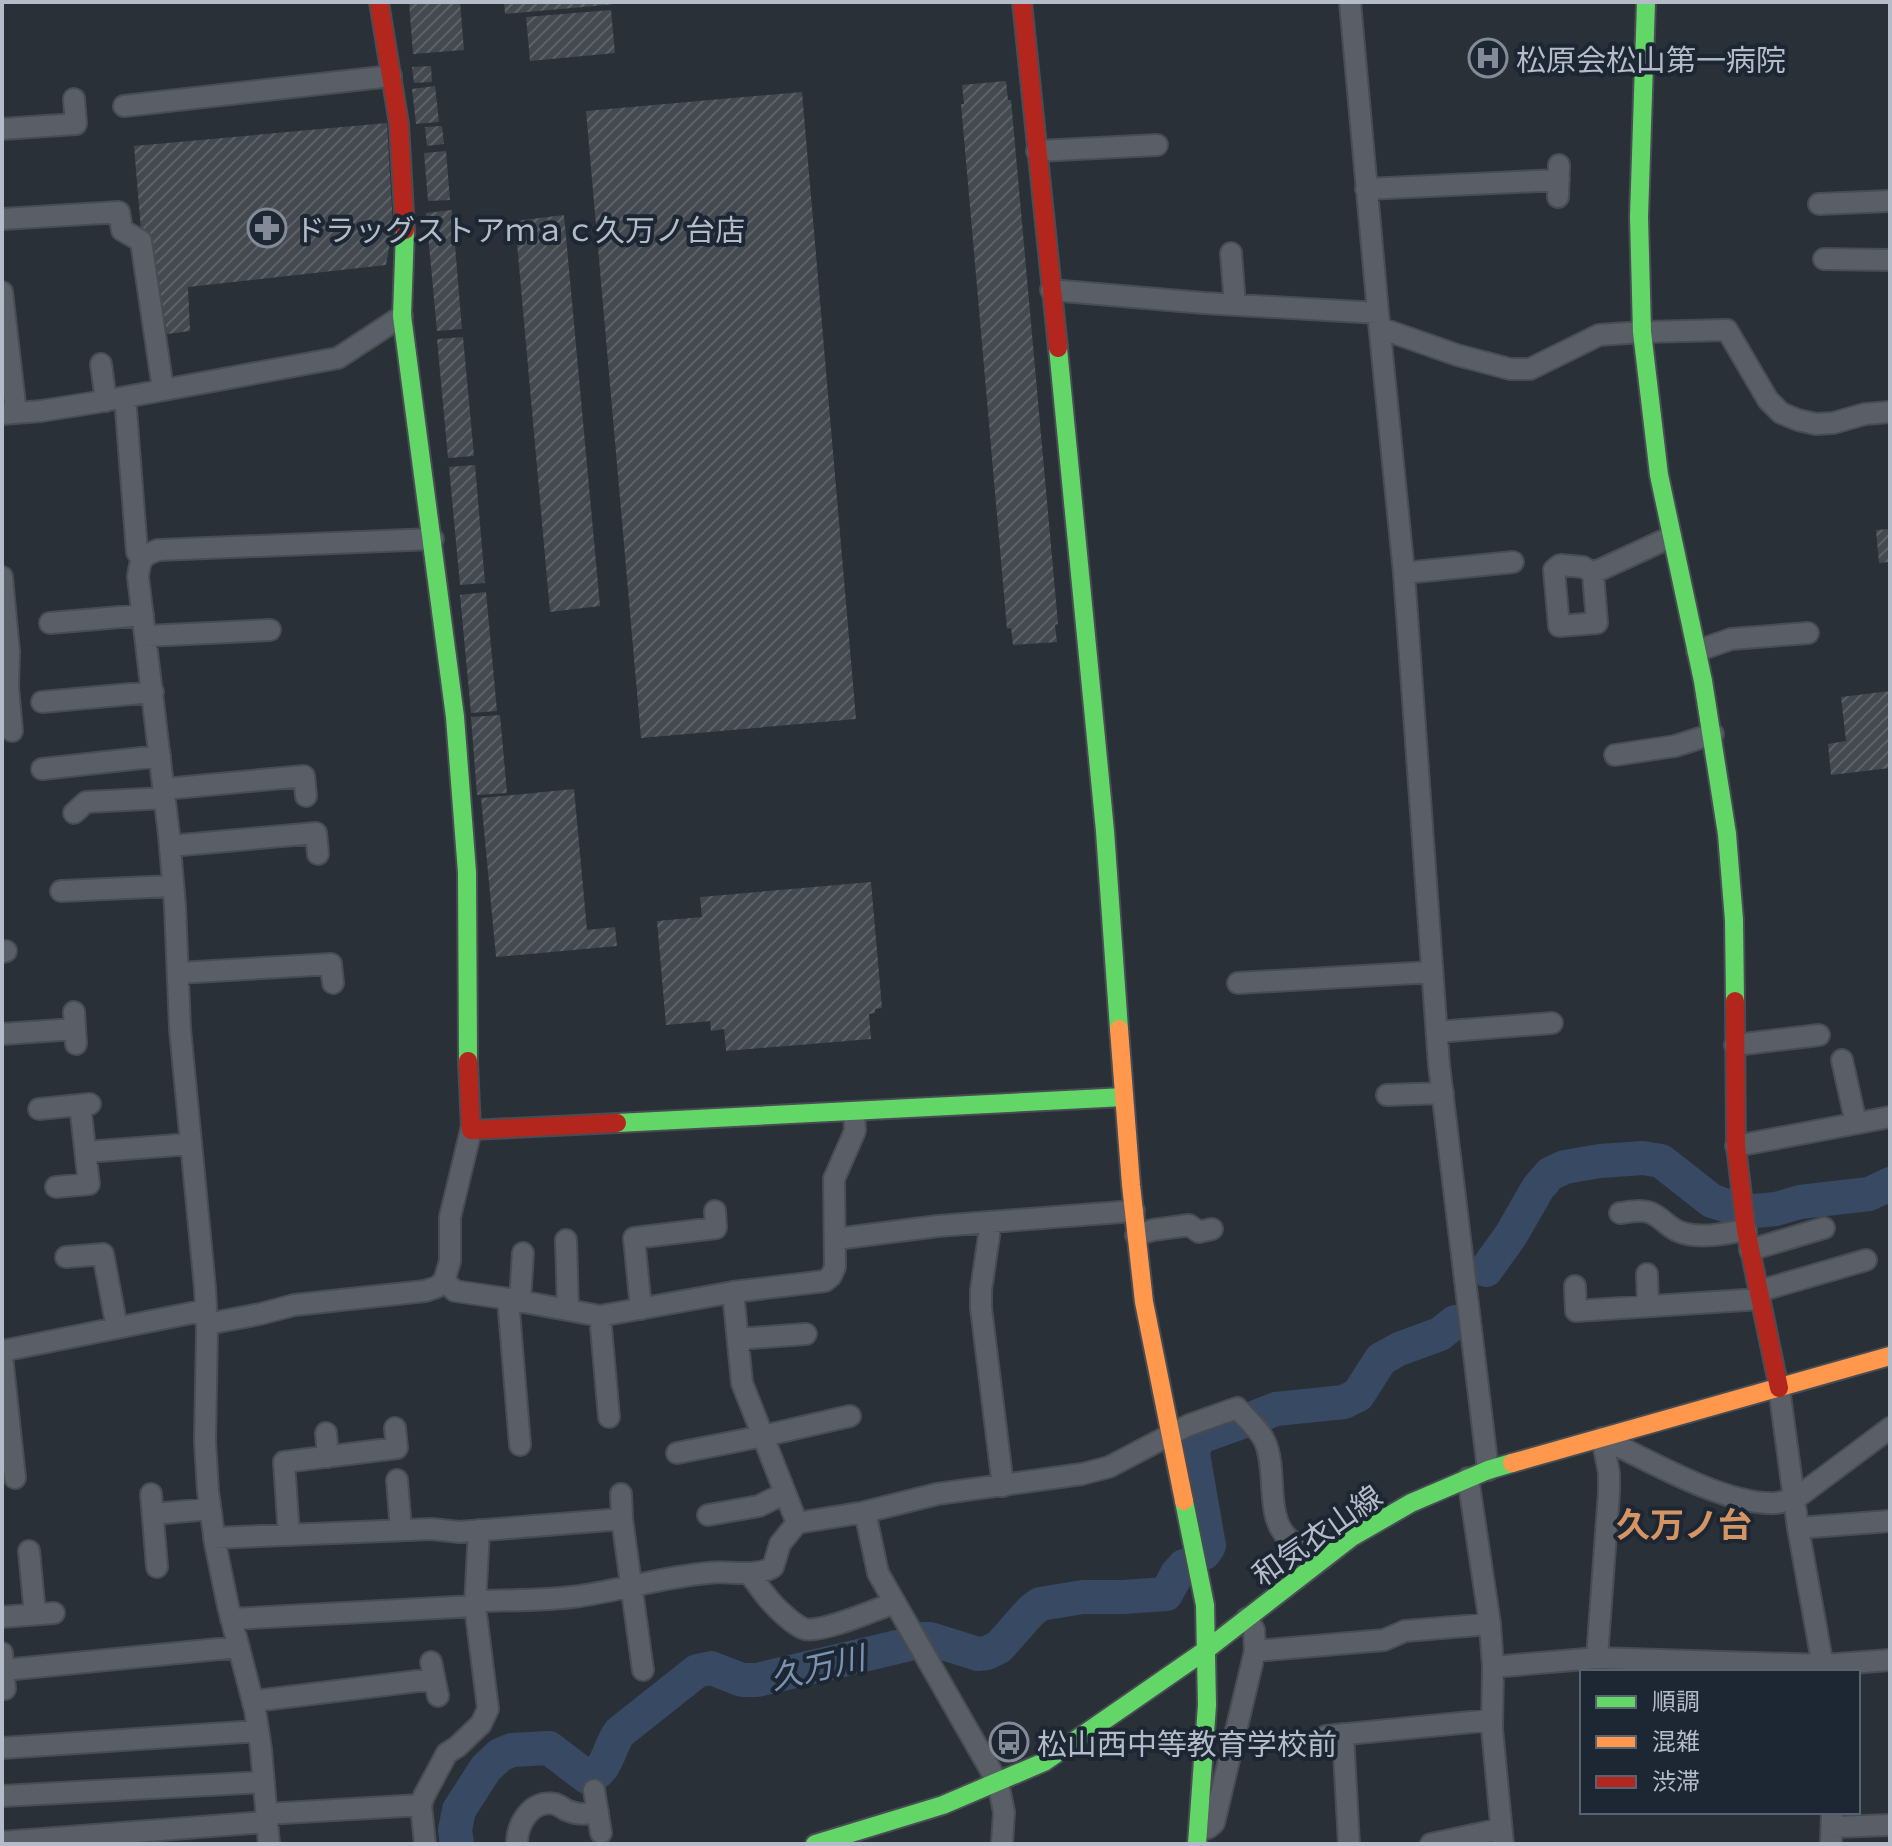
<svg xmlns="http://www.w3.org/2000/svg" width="1892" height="1846" viewBox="0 0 1892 1846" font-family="Commissioner,'Noto Sans JP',sans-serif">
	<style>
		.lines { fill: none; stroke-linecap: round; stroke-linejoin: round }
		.river { stroke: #384963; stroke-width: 34 }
		.building { fill: url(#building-hatch) }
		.street-casing { stroke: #484c53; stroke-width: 24 }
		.fast-casing { stroke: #484c53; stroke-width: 22 }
		.slow-casing { stroke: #484c53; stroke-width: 22 }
		.jam-casing { stroke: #484c53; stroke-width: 22 }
		.street { stroke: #5a5e66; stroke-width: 20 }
		.fast { stroke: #63d668; stroke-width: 18 }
		.slow { stroke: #ff974d; stroke-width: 18 }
		.jam { stroke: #b3261e; stroke-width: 18 }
		.labels { text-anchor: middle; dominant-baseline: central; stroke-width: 8; stroke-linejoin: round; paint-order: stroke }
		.poi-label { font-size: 30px; fill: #b4bcc9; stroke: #1d2633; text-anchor: start }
		.street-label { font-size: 30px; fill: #b4bcc9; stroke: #1d2633 }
		.water-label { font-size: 32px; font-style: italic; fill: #7c92b1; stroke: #1d2633 }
		.quarter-label { font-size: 34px; font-weight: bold; fill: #d59563; stroke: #1d2633 }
	</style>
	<defs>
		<pattern id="building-hatch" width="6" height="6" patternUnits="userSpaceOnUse" patternTransform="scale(2)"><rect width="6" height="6" fill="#444950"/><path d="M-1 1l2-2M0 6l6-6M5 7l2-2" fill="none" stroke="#5d6168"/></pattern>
	</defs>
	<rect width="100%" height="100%" fill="#2a3038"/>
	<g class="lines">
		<path class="river" d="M 1755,1211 L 1776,1209 L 1800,1202 L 1869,1194 L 1890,1184
			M 1486,1270 L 1511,1235 L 1538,1188 L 1550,1174 L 1565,1167 L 1600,1161 L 1643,1158 L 1661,1161 L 1712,1201 L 1731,1207
			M 1253,1418 L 1276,1409 L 1344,1402 L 1358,1395 L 1381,1359 L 1399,1349 L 1440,1334 L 1455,1322
			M 1204,1553 L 1209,1546 L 1193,1454 L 1197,1438 L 1242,1422
			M 923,1639 L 930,1639 L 978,1654 L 987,1653 L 999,1647 L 1031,1611 L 1040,1604 L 1083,1597 L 1123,1597 L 1166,1594 L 1177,1574 L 1184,1566
			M 457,1844 L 455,1830 L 459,1810 L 486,1768 L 500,1755 L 512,1750 L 549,1748 L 587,1777 C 608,1773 608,1747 620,1732 L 697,1671 L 711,1668 L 742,1680 L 757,1680 L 910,1644"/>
	</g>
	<path class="building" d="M 409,2 L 460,2 L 464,50 L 413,54 Z
		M 504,2 L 616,2 L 616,4 L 505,14 Z
		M 611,10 L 615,53 L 530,61 L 526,17 Z
		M 431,66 L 432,82 L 414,83 L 412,67 Z
		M 1006,81 L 1008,100 L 1011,100 L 1058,624 L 1055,625 L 1057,642 L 1013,645 L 1011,628 L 1007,629 L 961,104 L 964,104 L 962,85 Z
		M 435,86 L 439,122 L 416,124 L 412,89 Z
		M 802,92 L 856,719 L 641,738 L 586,111 Z
		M 387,123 L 393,226 L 386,265 L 188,287 L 190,331 L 167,334 L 152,239 L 141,230 L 134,146 Z
		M 442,126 L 444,144 L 427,146 L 425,127 Z
		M 446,151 L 450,200 L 428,201 L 424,153 Z
		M 452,210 L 462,329 L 437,331 L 426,213 Z
		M 564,215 L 600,606 L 550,612 L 515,221 Z
		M 463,337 L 474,456 L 448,458 L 437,339 Z
		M 475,465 L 485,583 L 460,585 L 449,467 Z
		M 1890,529 L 1890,562 L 1879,563 L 1876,530 Z
		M 486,592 L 497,711 L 471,713 L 460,595 Z
		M 1890,691 L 1890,768 L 1831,775 L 1828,744 L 1846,741 L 1841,697 Z
		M 500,715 L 507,793 L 477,795 L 471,717 Z
		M 574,789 L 587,930 L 615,927 L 617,946 L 496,957 L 481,798 Z
		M 871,882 L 882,1008 L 875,1009 L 875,1013 L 869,1014 L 871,1039 L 726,1051 L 724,1029 L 711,1031 L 710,1021 L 666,1025 L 657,921 L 702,917 L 700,897 Z"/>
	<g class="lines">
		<defs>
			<path id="street" d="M 1350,2 L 1378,313 L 1404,573 L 1439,1065 L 1488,1470
				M 124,106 L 391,76
				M 2,129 L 76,124 L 74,99
				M 1037,151 L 1157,145
				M 1366,189 L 1559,180
				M 1558,197 L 1559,165
				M 1819,204 L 1890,201
				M 2,219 L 119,212 L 122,230 L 141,241 L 163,389
				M 1231,253 L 1235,305
				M 1824,259 L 1890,260
				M 1051,290 L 1204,303 L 1378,313
				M 2,292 L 16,413
				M 1380,328 L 1457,355 L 1510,369 L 1530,369 L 1599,335 L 1642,332 L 1727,330 L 1768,400 L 1781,413 L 1798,420 L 1816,424 L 1833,423 L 1865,414 L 1890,412
				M 101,364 L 106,401
				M 125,397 L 137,552 L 142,560
				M 2,414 L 41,411 L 98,402 L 338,358 L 402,316
				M 1404,573 L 1513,562
				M 1593,573 L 1583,567 L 1560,565 L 1554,570 L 1559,626 L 1597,623 L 1593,573 L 1671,537
				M 2,577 L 9,652 L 8,687 L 12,731
				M 50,623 L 143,615
				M 146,636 L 270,630
				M 1697,651 L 1731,639 L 1808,633
				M 42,702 L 153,692
				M 1615,755 L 1675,746 L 1713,734
				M 42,769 L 160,756
				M 164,789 L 304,776 L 306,796
				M 74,813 L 86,802 L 165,798
				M 170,846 L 316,833 L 318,854
				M 61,891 L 173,886
				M 2,952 L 6,951
				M 178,973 L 331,964 L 333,983
				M 1238,983 L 1432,972
				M 74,1012 L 76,1044
				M 1437,1032 L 1552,1023
				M 2,1034 L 75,1029
				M 1735,1045 L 1819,1035
				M 1842,1060 L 1856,1123
				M 1387,1095 L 1443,1093
				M 39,1109 L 90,1104
				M 1736,1146 L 1890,1117
				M 86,1152 L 190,1144
				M 56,1187 L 89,1184 L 80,1105
				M 1620,1213 C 1629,1212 1642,1209 1651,1213 C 1663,1218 1670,1230 1683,1233 C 1703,1239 1726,1233 1746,1230
				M 991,1222 L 981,1290 L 981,1308 L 1003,1486
				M 1136,1235 L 1153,1230 L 1189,1225 L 1199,1232 L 1212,1229
				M 836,1239 L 938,1226 L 1134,1211
				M 566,1240 L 568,1310
				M 1750,1250 L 1824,1228
				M 66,1257 L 103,1254 L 117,1328
				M 1647,1274 L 1648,1306
				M 444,1281 L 455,1291 L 503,1298 L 600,1316 L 733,1292 L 742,1383 L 797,1523 L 865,1512
				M 1575,1286 L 1576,1311 L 1760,1299
				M 1759,1291 L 1866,1260
				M 733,1292 L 825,1281 L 831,1276 L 835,1267 L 834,1179 L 855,1131 L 854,1112
				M 508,1299 L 520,1445
				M 520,1301 L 523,1253
				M 641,1309 L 634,1238 L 716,1228 L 715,1211
				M 600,1316 L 609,1417
				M 207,1324 L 260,1314 L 294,1305 L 425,1291 L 437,1287 L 444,1281 L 450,1261 L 450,1217 L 471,1130
				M 738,1339 L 806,1334
				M 2,1351 L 206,1310
				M 2,1356 L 15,1478
				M 1779,1388 L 1798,1528 L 1824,1672
				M 326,1433 L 328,1457
				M 677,1453 L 763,1436 L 850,1416
				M 1468,1478 L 1490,1624 L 1493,1667 L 1492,1729 L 1503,1844
				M 397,1480 L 401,1530
				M 151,1494 L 157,1567
				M 621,1494 L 622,1519 L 643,1670
				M 153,1514 L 210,1509
				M 708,1515 L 759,1506 L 785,1493
				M 1798,1528 L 1890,1521
				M 289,1535 L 284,1462 L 397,1448 L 395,1428
				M 214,1538 L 432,1529 L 459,1532 L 622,1519
				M 29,1551 L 35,1614
				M 748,1573 C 756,1581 760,1589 767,1597 C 774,1606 794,1626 805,1629 C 822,1633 875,1610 894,1603
				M 475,1601 C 509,1600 545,1601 580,1596 C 622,1590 664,1577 707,1573 C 729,1570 755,1578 773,1567 L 780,1544 L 797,1523
				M 2,1617 L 54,1613
				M 231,1619 L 475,1606
				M 1255,1651 L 1384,1640 L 1405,1631 L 1490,1624
				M 2,1653 L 5,1689
				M 1597,1658 L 1609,1492 L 1609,1473 L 1602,1438 C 1648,1460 1726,1506 1776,1503 C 1782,1502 1789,1500 1795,1499 L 1890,1428
				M 431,1662 L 438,1696
				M 1493,1667 L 1597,1658 L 1824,1665 L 1890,1660
				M 4,1670 L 239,1647
				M 254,1701 L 434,1679
				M 1343,1734 L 1349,1844
				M 1326,1736 L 1492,1720
				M 2,1748 L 258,1731
				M 594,1790 L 601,1833
				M 2,1796 L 264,1782
				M 266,1814 L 421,1805
				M 1833,1827 L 1890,1825
				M 1199,1829 L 1208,1828 L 1214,1823 L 1255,1651 L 1254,1630 L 1247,1618
				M 2,1842 L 267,1822
				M 269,1844 L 261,1749 L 255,1710 L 228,1606 L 215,1543 L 208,1491 L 205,1441 L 207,1330 L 205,1288 L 180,1029 L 175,906 L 169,835 L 138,577 C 140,560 141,556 158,550 L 433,539
				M 425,1844 L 421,1805 L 424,1796 L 447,1753 L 457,1747 L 481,1724 L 488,1709 L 475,1606 L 479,1530
				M 517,1844 C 517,1824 531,1799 555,1804 C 559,1805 563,1808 566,1810 C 577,1815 586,1815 598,1812
				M 1002,1844 L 1004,1812 L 998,1783 L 878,1573 L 865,1512 L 937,1494 L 1082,1474 L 1109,1467 L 1189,1425 L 1237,1408 C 1246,1418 1260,1430 1265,1442 C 1278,1471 1264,1517 1289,1539 C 1298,1547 1312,1553 1322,1559
				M 1431,1844 L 1501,1829
				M 1831,1844 L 1832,1812"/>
			<path id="fast" d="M 1646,2 L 1639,217 L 1642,332 L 1659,475 L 1703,681 L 1727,834 L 1734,920 L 1735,1001
				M 405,230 L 402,316 L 455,717 L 467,872 L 468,1061
				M 1058,348 L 1105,831 L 1119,1029
				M 617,1123 L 1124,1097
				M 1184,1501 L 1205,1605 L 1207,1705 L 1197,1844
				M 815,1844 L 943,1805 L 1044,1762 L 1206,1650 L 1352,1537 L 1411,1503 L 1488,1470 L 1512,1463"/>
			<path id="slow" d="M 1119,1029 L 1131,1185 L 1144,1302 L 1184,1501
				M 1512,1463 L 1890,1356"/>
			<path id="jam" d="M 379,2 L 399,124 L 405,230
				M 1022,2 L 1058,348
				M 1735,1001 L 1736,1146 L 1746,1230 L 1779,1388
				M 468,1061 L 471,1130 L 617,1123"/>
		</defs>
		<use href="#street" class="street-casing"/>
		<use href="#fast" class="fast-casing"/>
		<use href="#slow" class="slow-casing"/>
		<use href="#jam" class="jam-casing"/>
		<use href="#street" class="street"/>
		<use href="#fast" class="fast"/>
		<use href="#slow" class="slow"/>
		<use href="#jam" class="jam"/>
	</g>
	<defs>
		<symbol id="hospital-ring" viewBox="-11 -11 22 22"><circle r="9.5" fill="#1d2633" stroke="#848b96" stroke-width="1.5"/><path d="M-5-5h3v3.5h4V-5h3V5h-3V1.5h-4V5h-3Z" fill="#848b96"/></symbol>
		<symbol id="pharmacy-ring" viewBox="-11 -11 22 22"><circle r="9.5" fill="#1d2633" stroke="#848b96" stroke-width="1.5"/><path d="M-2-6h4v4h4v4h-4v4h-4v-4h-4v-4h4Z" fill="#848b96"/></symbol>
		<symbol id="bus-ring" viewBox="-11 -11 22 22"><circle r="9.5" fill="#1d2633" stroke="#848b96" stroke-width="1.5"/><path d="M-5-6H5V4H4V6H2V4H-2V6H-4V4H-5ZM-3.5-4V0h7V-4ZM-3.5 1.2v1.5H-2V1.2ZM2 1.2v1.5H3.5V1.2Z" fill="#848b96"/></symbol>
	</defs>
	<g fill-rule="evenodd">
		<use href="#hospital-ring" x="1466" y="36" width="44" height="44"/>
		<use href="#pharmacy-ring" x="245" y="206" width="44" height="44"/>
		<use href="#bus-ring" x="987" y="1720" width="44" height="44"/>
	</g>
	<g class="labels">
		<g class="poi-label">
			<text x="1516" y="58">松原会松山第一病院</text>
			<text x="295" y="228">ドラッグストアｍａｃ久万ノ台店</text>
			<text x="1037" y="1742">松山西中等教育学校前</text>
		</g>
		<g class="street-label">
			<text transform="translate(1316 1534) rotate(-35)">和気衣山線</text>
		</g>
		<g class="water-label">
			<text transform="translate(817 1666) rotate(-13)">久万川</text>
		</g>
		<g class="quarter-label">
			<text x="1684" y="1523">久万ノ台</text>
		</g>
	</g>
	<rect width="1892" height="1846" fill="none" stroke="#b4bcc9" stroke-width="8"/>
	<rect x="1580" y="1670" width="280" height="144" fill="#1d2633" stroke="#59626f" stroke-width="2"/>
	<rect x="1596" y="1696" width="40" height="12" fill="#63d668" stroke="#59626f" stroke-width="2"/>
	<text x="1652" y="1710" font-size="24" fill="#b4bcc9">順調</text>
	<rect x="1596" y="1736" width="40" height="12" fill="#ff974d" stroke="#59626f" stroke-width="2"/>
	<text x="1652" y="1750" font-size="24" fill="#b4bcc9">混雑</text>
	<rect x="1596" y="1776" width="40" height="12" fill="#b3261e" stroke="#59626f" stroke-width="2"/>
	<text x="1652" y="1790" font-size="24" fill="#b4bcc9">渋滞</text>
</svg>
